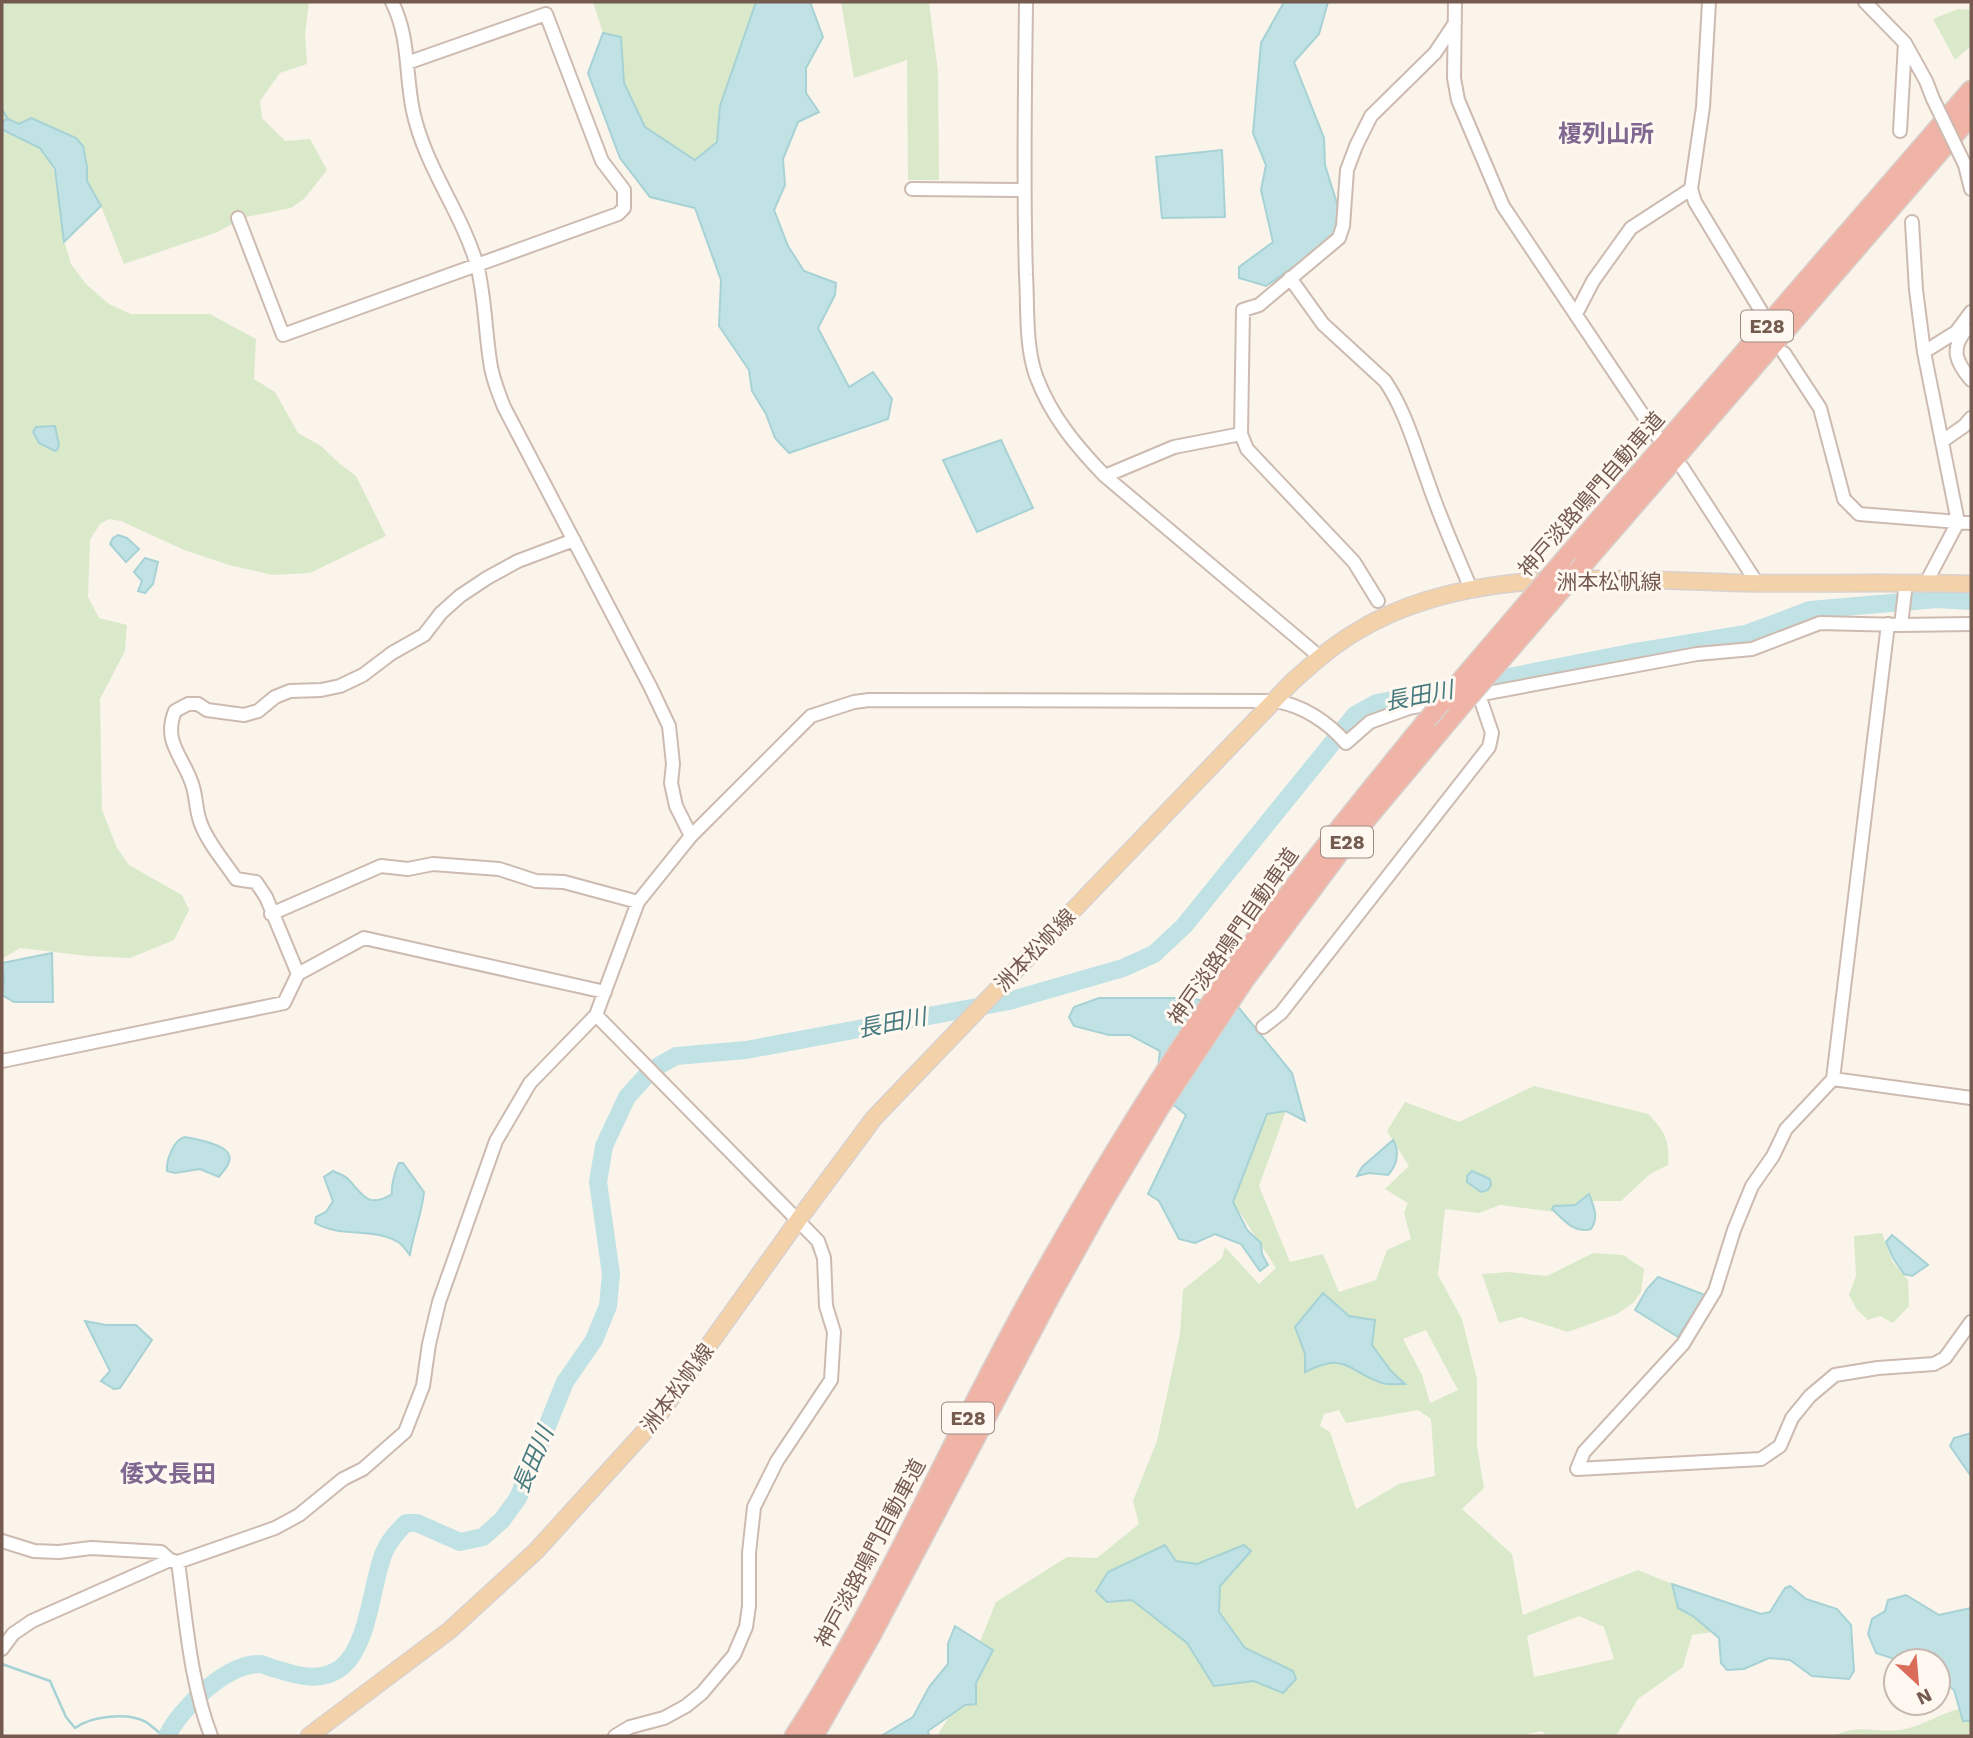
<svg xmlns="http://www.w3.org/2000/svg" width="1973" height="1738" viewBox="0 0 1973 1738" font-family="'Work Sans','Noto Sans JP',sans-serif">
	<style>
		.green { fill: #d9e9ca; fill-rule: evenodd }
		.water { fill: #c0e2e4; stroke: #a7d2d5; stroke-width: 2 }
		.lines { fill: none; stroke-linecap: round; stroke-linejoin: round }
		.stream { stroke: #a7d2d5; stroke-width: 2.5 }
		.river { stroke: #c0e2e4; stroke-width: 18 }
		.minor-casing { stroke: #cdbbb1; stroke-width: 16 }
		.major-casing { stroke: #d8d1ce; stroke-width: 19 }
		.highway-casing { stroke: #d8d1ce; stroke-width: 21 }
		.minor { stroke: #fff; stroke-width: 12 }
		.major { stroke: #f4d2a9; stroke-width: 16 }
		.highway { stroke: #f0b4a7; stroke-width: 18 }
		.minor-bridge-casing { stroke: #cdbbb1; stroke-width: 16; stroke-linecap: butt }
		.highway-bridge-casing { stroke: #d8d1ce; stroke-width: 21; stroke-linecap: butt }
		.minor-bridge { stroke: #fff; stroke-width: 12 }
		.highway-bridge { stroke: #f0b4a7; stroke-width: 18 }
		.labels { text-anchor: middle; dominant-baseline: central; stroke-width: 6; stroke-linejoin: round; paint-order: stroke }
		.shield { fill: #fef8f1; stroke: #9e8980; stroke-width: 2 }
		.shield-label { font-size: 19px; font-weight: bold; fill: #755a4f }
		.street-label { font-size: 21px; fill: #755a4f; stroke: #fef8f1 }
		.water-label { font-size: 23px; font-style: italic; fill: #477b7f; stroke: #fef8f1 }
		.quarter-label { font-size: 24px; font-weight: bold; fill: #7f6790; stroke: #fef8f1 }
	</style>
	<rect width="100%" height="100%" fill="#fbf4eb"/>
	<path class="green" d="M 2,2 L 309,2 L 305,34 L 307,64 L 280,73 L 260,101 L 262,118 L 285,141 L 310,139 L 327,170 L 305,198 L 291,208 L 246,217 L 215,233 L 124,264 L 101,206 L 87,181 L 87,167 L 83,146 L 76,138 L 31,118 L 19,124 L 8,119 L 2,123 Z
		M 593,2 L 756,2 L 720,106 L 717,142 L 695,160 L 645,127 L 624,83 L 621,38 L 603,33 Z
		M 841,2 L 929,2 L 938,72 L 939,180 L 908,180 L 907,60 L 854,78 Z
		M 1958,9 L 1971,10 L 1971,46 L 1955,60 L 1933,19 Z
		M 2,128 L 3,131 L 40,148 L 49,160 L 58,180 L 63,237 L 71,264 L 86,284 L 109,304 L 131,314 L 210,314 L 256,339 L 254,379 L 275,392 L 298,433 L 321,446 L 340,464 L 356,476 L 386,536 L 310,573 L 272,575 L 229,565 L 184,550 L 121,521 L 109,519 L 100,524 L 90,540 L 88,597 L 99,618 L 127,625 L 125,651 L 100,699 L 102,810 L 117,848 L 129,865 L 182,895 L 189,910 L 174,940 L 130,958 L 88,956 L 20,948 L 2,959 Z
		M 1534,1086 L 1648,1114 C 1665,1132 1670,1140 1668,1165 L 1650,1174 L 1621,1201 L 1585,1201 L 1563,1213 L 1500,1205 L 1479,1213 L 1445,1209 L 1438,1275 L 1462,1319 L 1477,1379 L 1477,1446 L 1484,1488 L 1462,1509 L 1512,1554 L 1523,1615 L 1638,1570 L 1672,1584 L 1678,1608 L 1693,1616 L 1713,1632 L 1692,1635 L 1683,1667 L 1638,1699 L 1616,1736 L 1547,1736 L 1542,1731 L 1520,1736 L 942,1736 L 938,1734 L 993,1650 L 980,1642 L 996,1602 L 1067,1557 L 1097,1558 L 1139,1524 L 1133,1501 L 1157,1441 L 1180,1334 L 1183,1290 L 1222,1258 L 1225,1247 L 1259,1284 L 1276,1268 L 1233,1202 L 1267,1114 L 1286,1111 L 1259,1186 L 1290,1262 L 1323,1254 L 1339,1292 L 1376,1280 L 1387,1250 L 1411,1239 L 1404,1213 L 1408,1203 L 1385,1189 L 1409,1166 L 1387,1131 L 1405,1102 L 1459,1122 ZM 1323,1294 L 1349,1316 L 1391,1371 L 1404,1384 L 1384,1383 L 1343,1362 L 1324,1363 L 1305,1372 L 1305,1354 ZM 1426,1330 L 1458,1390 L 1430,1403 L 1422,1375 L 1403,1339 ZM 1339,1410 L 1346,1423 L 1418,1410 L 1431,1419 L 1435,1476 L 1399,1484 L 1356,1509 L 1330,1432 L 1320,1426 L 1324,1414 ZM 1244,1545 L 1250,1551 L 1220,1586 L 1219,1612 L 1245,1648 L 1293,1671 L 1283,1693 L 1254,1681 L 1214,1685 L 1187,1643 L 1132,1600 L 1176,1561 L 1197,1564 ZM 1579,1616 L 1604,1627 L 1614,1659 L 1534,1677 L 1527,1636 Z
		M 1882,1233 L 1892,1261 L 1908,1280 L 1909,1306 L 1893,1323 L 1880,1316 L 1868,1320 L 1857,1310 L 1849,1295 L 1856,1276 L 1854,1236 Z
		M 1593,1253 L 1623,1255 L 1644,1269 L 1641,1292 L 1633,1303 L 1617,1314 L 1568,1332 L 1521,1317 L 1499,1323 L 1482,1274 L 1508,1272 L 1547,1276 Z
		M 1958,1709 L 1971,1713 L 1971,1736 L 1833,1736 C 1863,1722 1876,1735 1905,1729 C 1923,1725 1940,1714 1958,1709 Z"/>
	<path class="water" d="M 756,2 L 810,2 L 823,37 L 806,68 L 806,93 L 819,112 L 798,122 L 783,159 L 785,185 L 774,210 L 788,246 L 804,271 L 836,283 L 835,295 L 818,328 L 849,387 L 873,372 L 892,399 L 888,419 L 789,453 L 775,438 L 766,414 L 752,391 L 749,370 L 719,326 L 721,280 L 695,208 L 650,197 L 620,158 L 588,73 L 603,33 L 621,37 L 624,83 L 645,127 L 695,160 L 717,142 L 720,106 Z
		M 1284,2 L 1328,2 L 1319,34 L 1294,62 L 1324,138 L 1325,165 L 1339,210 L 1342,233 L 1266,286 L 1239,278 L 1239,267 L 1273,242 L 1261,190 L 1266,165 L 1253,133 L 1261,43 Z
		M 31,118 L 76,138 L 83,146 L 87,167 L 87,181 L 101,206 L 64,242 L 55,169 L 40,148 L 3,130 L 2,128 L 3,121 L 8,119 L 19,124 Z
		M 1222,150 L 1225,217 L 1162,218 L 1156,157 Z
		M 55,426 L 59,445 L 57,450 L 55,451 L 39,443 L 33,432 L 36,427 Z
		M 1001,440 L 1033,508 L 977,532 L 943,460 Z
		M 118,535 L 127,538 L 139,549 L 126,562 L 110,544 L 113,538 Z
		M 145,558 L 158,562 L 153,584 L 145,593 L 138,591 L 142,581 L 134,572 Z
		M 52,953 L 53,1002 L 14,1002 L 2,995 L 4,979 L 2,963 Z
		M 1099,998 L 1190,998 L 1239,1008 L 1292,1073 L 1305,1121 L 1286,1111 L 1267,1114 L 1233,1202 L 1247,1230 L 1261,1243 L 1262,1254 L 1268,1265 L 1260,1271 L 1241,1244 L 1215,1234 L 1195,1243 L 1179,1239 L 1159,1201 L 1148,1194 L 1186,1115 C 1157,1092 1155,1089 1160,1051 L 1130,1035 L 1109,1035 L 1074,1026 L 1069,1017 L 1074,1007 Z
		M 185,1137 C 195,1139 226,1144 229,1155 C 232,1163 223,1171 219,1177 L 200,1169 L 175,1173 L 167,1171 C 166,1160 174,1139 185,1137 Z
		M 1393,1140 C 1400,1152 1397,1165 1388,1175 L 1369,1173 L 1357,1176 L 1362,1167 Z
		M 399,1163 L 403,1163 L 424,1192 C 422,1214 413,1234 410,1255 C 407,1252 403,1245 398,1242 C 372,1227 341,1238 315,1223 L 316,1217 L 326,1212 L 333,1201 L 324,1177 L 333,1171 C 339,1174 345,1175 349,1180 C 363,1195 368,1209 392,1194 C 391,1187 395,1170 399,1163 Z
		M 1472,1171 L 1490,1179 L 1491,1185 L 1488,1190 L 1481,1192 L 1467,1182 L 1467,1176 Z
		M 1589,1194 C 1594,1207 1599,1217 1591,1229 C 1574,1234 1564,1220 1552,1209 L 1554,1206 L 1575,1205 Z
		M 1892,1235 L 1928,1265 L 1912,1276 L 1904,1274 L 1893,1258 L 1886,1242 Z
		M 1658,1277 L 1705,1295 L 1678,1337 L 1635,1310 L 1647,1289 Z
		M 1323,1293 L 1349,1316 L 1375,1320 L 1372,1345 L 1391,1371 L 1405,1384 C 1398,1384 1389,1385 1382,1383 C 1346,1371 1348,1351 1305,1372 L 1305,1354 L 1295,1327 Z
		M 85,1321 L 106,1325 L 136,1325 L 152,1340 L 120,1388 L 114,1389 L 101,1381 L 110,1371 Z
		M 1971,1433 L 1971,1476 L 1950,1446 L 1954,1438 Z
		M 1165,1545 L 1176,1561 L 1197,1564 L 1244,1545 L 1251,1551 L 1220,1586 L 1219,1612 L 1245,1648 L 1293,1671 L 1296,1679 L 1283,1693 L 1254,1681 L 1214,1686 L 1187,1643 L 1132,1600 L 1107,1602 L 1096,1591 L 1108,1572 Z
		M 1672,1584 L 1761,1614 L 1770,1612 L 1785,1588 L 1790,1586 L 1806,1599 L 1837,1609 L 1851,1625 L 1854,1671 L 1849,1679 L 1812,1676 L 1790,1660 L 1769,1658 L 1744,1669 L 1727,1670 L 1721,1663 L 1719,1638 L 1693,1616 L 1678,1608 Z
		M 1906,1595 L 1939,1615 L 1971,1608 L 1971,1721 L 1963,1721 L 1954,1690 L 1938,1677 L 1938,1661 L 1901,1661 L 1876,1653 L 1868,1634 L 1872,1619 L 1885,1611 L 1888,1600 Z
		M 955,1626 L 993,1650 L 976,1683 L 976,1704 L 965,1705 L 928,1731 L 929,1736 L 881,1736 L 913,1717 L 929,1687 L 948,1664 L 948,1644 Z"/>
	<g class="lines">
		<path class="stream" d="M 2,110 L 8,119
			M 2,1664 L 50,1681 L 66,1717 L 75,1728 C 91,1716 128,1712 146,1722 C 152,1726 158,1732 164,1736"/>
		<path class="river" d="M 167,1736 C 181,1708 226,1663 261,1664 C 265,1665 271,1668 276,1669 C 298,1676 322,1683 342,1667 C 368,1645 371,1590 382,1558 C 386,1544 396,1533 406,1523 L 417,1523 L 460,1542 L 483,1537 L 502,1520 L 518,1498 L 565,1382 L 594,1340 L 608,1306 L 611,1274 L 598,1182 L 604,1146 L 627,1097 L 646,1076 L 660,1065 L 676,1056 L 746,1050 L 1009,1001 L 1123,968 L 1154,954 L 1184,926 L 1355,715 L 1377,703 L 1630,653 L 1746,634 L 1810,610 L 1937,599 L 1971,601"/>
		<defs>
			<path id="minor" d="M 392,2 C 410,38 405,73 413,111 C 425,167 461,211 477,265 C 485,296 485,329 490,361 C 492,377 498,392 504,407 L 650,686 L 669,726 L 673,764 L 671,783 L 676,806 L 691,836
				M 1026,2 C 1025,93 1023,184 1026,275 C 1028,308 1025,344 1036,376 C 1051,416 1076,446 1105,476 L 1320,657
				M 1455,2 L 1454,78 L 1458,100 L 1503,206 L 1657,436
				M 1709,2 L 1703,107 L 1691,189 L 1695,202 L 1761,311
				M 1865,2 L 1905,43 L 1926,81 L 1933,99
				M 1900,131 L 1905,43
				M 1965,165 L 1971,189
				M 912,189 L 1024,190
				M 238,218 L 283,335 L 618,214 L 624,208 L 624,190 L 602,161 L 546,14 L 407,63
				M 1912,222 L 1916,290 L 1924,352
				M 1290,278 L 1323,324 L 1385,381 C 1406,412 1415,447 1428,482 C 1440,518 1456,553 1471,589
				M 1576,314 L 1593,281 L 1631,228 L 1691,189
				M 1966,330 C 1950,349 1956,362 1971,380
				M 1784,353 L 1820,408 L 1844,499 L 1859,514 L 1971,523
				M 1944,440 L 1964,426 L 1971,418
				M 1682,467 L 1757,583
				M 1105,476 L 1174,447 L 1241,434
				M 1929,583 L 1929,577 L 1958,522 L 1924,352 L 1956,332 L 1971,312
				M 1378,601 L 1354,562 L 1247,449 L 1241,434 L 1243,310 L 1259,305 L 1339,238 L 1343,226 L 1347,170 L 1356,146 L 1371,116 L 1435,53 L 1455,23
				M 1888,624 L 1833,1079 L 1786,1129 L 1773,1156 L 1752,1186 L 1734,1230 L 1715,1291 L 1683,1344 L 1584,1452 L 1577,1469 L 1761,1459 L 1780,1446 L 1792,1418 L 1810,1396 L 1835,1375 L 1878,1368 L 1934,1364 L 1945,1358 L 1971,1322
				M 1901,625 L 1906,583
				M 1466,697 L 1697,654 L 1752,649 L 1820,623 L 1901,625 L 1971,624
				M 271,914 L 381,866 L 408,869 L 433,864 L 499,869 L 536,881 L 564,882 L 638,902
				M 298,974 L 266,897 L 256,882 L 236,879 C 224,861 208,843 201,824 C 195,810 197,795 191,781 C 181,754 163,741 175,711 L 188,704 L 198,704 L 207,710 L 244,715 L 258,711 L 275,697 L 290,691 L 321,690 L 340,686 L 363,675 L 392,653 L 424,635 L 441,613 L 460,596 L 487,578 L 518,561 L 574,540
				M 596,1015 L 818,1241 L 824,1258 L 826,1306 L 834,1332 L 831,1380 L 777,1461 L 754,1507 L 749,1553 L 749,1606 L 746,1627 L 734,1655 L 702,1693 L 686,1706 L 664,1718 L 630,1727 L 615,1736
				M 1263,1027 L 1281,1013 L 1489,747 L 1492,733 L 1479,695
				M 2,1061 L 284,1003 L 298,974 L 364,938 L 605,992
				M 1833,1079 L 1971,1098
				M 2,1541 L 34,1551 L 59,1552 L 91,1548 L 161,1552 L 170,1560 L 178,1562 L 275,1528 L 299,1515 L 343,1479 L 363,1469 L 405,1432 L 423,1386 L 429,1344 L 439,1302 L 496,1141 L 530,1083 L 596,1015 L 638,902 L 691,836 L 811,716 L 854,702 L 869,700 L 1275,701 C 1302,705 1328,722 1346,743 L 1370,722 L 1409,708 L 1445,701
				M 178,1562 C 186,1620 190,1681 211,1736
				M 2,1649 L 13,1634 L 32,1621 L 170,1560"/>
			<path id="major" d="M 309,1736 L 450,1630 L 536,1551 L 656,1419 L 799,1219 L 874,1118 L 1292,682 C 1312,664 1331,647 1354,633 C 1466,563 1617,580 1743,583 C 1819,584 1895,582 1971,584"/>
			<path id="highway" d="M 1562,562 L 1971,90
				M 1583,565 L 1971,116
				M 794,1736 C 887,1593 953,1434 1037,1285 C 1097,1178 1161,1073 1231,973 C 1292,885 1360,802 1427,720
				M 814,1736 L 871,1636 L 1049,1299 L 1102,1204 L 1159,1109 L 1244,981 L 1346,844 L 1458,710"/>
		</defs>
		<use href="#minor" class="minor-casing"/>
		<use href="#major" class="major-casing"/>
		<use href="#highway" class="highway-casing"/>
		<use href="#minor" class="minor"/>
		<use href="#major" class="major"/>
		<use href="#highway" class="highway"/>
		<defs>
			<path id="minor-bridge" d="M 1933,99 L 1965,165"/>
			<path id="highway-bridge" d="M 1458,710 L 1583,565
				M 1427,720 L 1562,562"/>
		</defs>
		<use href="#minor-bridge" class="minor-bridge-casing"/>
		<use href="#highway-bridge" class="highway-bridge-casing"/>
		<use href="#minor-bridge" class="minor-bridge"/>
		<use href="#highway-bridge" class="highway-bridge"/>
	</g>
	<g class="labels">
		<g class="shield">
			<rect x="1741" y="310.5" width="52" height="31" rx="5"/>
			<rect x="1321" y="826.5" width="52" height="31" rx="5"/>
			<rect x="942" y="1402.5" width="52" height="31" rx="5"/>
		</g>
		<g class="shield-label">
			<text x="1767" y="326">E28</text>
			<text x="1347" y="842">E28</text>
			<text x="968" y="1418">E28</text>
		</g>
		<g class="street-label">
			<text transform="translate(1591 494) rotate(-49)">神戸淡路鳴門自動車道</text>
			<text x="1609" y="581">洲本松帆線</text>
			<text transform="translate(1233 936) rotate(-55)">神戸淡路鳴門自動車道</text>
			<text transform="translate(1035 950) rotate(-46)">洲本松帆線</text>
			<text transform="translate(677 1388) rotate(-53)">洲本松帆線</text>
			<text transform="translate(870 1553) rotate(-62)">神戸淡路鳴門自動車道</text>
		</g>
		<g class="water-label">
			<text transform="translate(1419 696) rotate(-11)">長田川</text>
			<text transform="translate(892 1023) rotate(-11)">長田川</text>
			<text transform="translate(533 1460) rotate(-67)">長田川</text>
		</g>
		<g class="quarter-label">
			<text x="1606" y="134">榎列山所</text>
			<text x="168" y="1474">倭文長田</text>
		</g>
	</g>
	<rect width="1973" height="1738" fill="none" stroke="#755a4f" stroke-width="7"/>
	<g transform="translate(1917 1682) rotate(154)"><circle r="33" fill="#fef8f1" stroke="#c7b9b0" stroke-width="2"/>
	<path d="M0-5L12 26L0 18L-12 26Z" fill="#db6c5a"/>
	<text y="-10" font-size="19" font-weight="bold" text-anchor="middle" fill="#755a4f">N</text>
	</g>
</svg>
